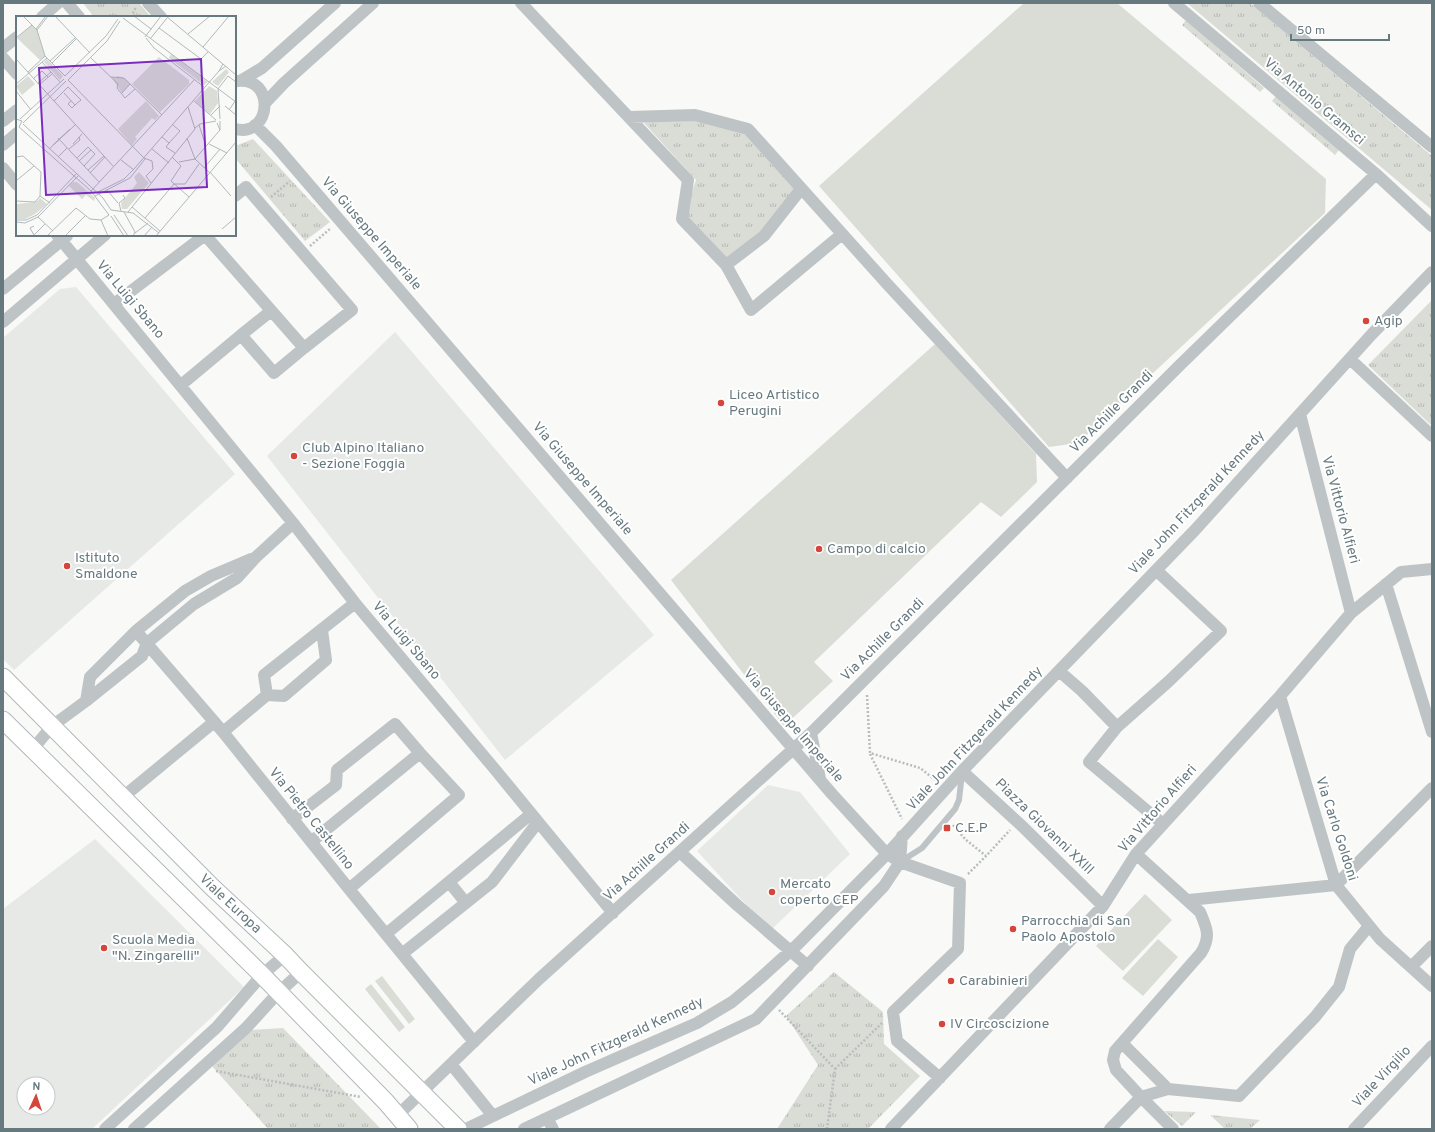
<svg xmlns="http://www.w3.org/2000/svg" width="1435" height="1132" viewBox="0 0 1435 1132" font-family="Overpass,sans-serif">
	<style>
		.built { fill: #e7e9e7; fill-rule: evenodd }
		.grass { fill: url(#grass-tufts) }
		.pitch { fill: #daddd6 }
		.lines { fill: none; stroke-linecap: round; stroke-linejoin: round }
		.secondary-casing { stroke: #b1b8bb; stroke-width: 19 }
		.path { stroke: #b9bdbf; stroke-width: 2.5; stroke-dasharray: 2 2; stroke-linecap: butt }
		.lane { stroke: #bec4c6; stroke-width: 6 }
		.street { stroke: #bec4c6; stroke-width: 12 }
		.secondary { stroke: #fff; stroke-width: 17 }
		.poi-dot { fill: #d4463b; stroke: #fff; stroke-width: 1.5 }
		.labels { text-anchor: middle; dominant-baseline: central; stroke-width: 4; stroke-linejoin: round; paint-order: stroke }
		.street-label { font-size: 14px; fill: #66797f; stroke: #fff }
		.poi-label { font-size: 14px; fill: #66797f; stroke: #fff; text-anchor: start }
		.inset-road { fill: none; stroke: #b1babc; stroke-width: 1 }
		.view { fill: #7b2cbf; fill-opacity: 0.15; stroke: #7b2cbf; stroke-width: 2 }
		.inset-edge { fill: none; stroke: #66797f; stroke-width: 2 }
	</style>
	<defs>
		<pattern id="grass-tufts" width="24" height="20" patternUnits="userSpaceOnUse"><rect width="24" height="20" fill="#daddd6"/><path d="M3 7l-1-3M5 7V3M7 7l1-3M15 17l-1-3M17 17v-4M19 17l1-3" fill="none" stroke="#b5b8b3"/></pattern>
	</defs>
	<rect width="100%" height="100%" fill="#f9f9f7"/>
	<path class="built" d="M 76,287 L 235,474 L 14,670 L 3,659 L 3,338 L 60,289 Z
		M 395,332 L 654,635 L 505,760 L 267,456 Z
		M 768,785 L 800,792 L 850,854 L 770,931 L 697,851 Z
		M 95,839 L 244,987 L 92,1129 L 3,1129 L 3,909 ZM 24,1084 L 48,1084 L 48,1108 L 24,1108 Z"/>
	<path class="grass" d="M 83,3 L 139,3 L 151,17 L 94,17 Z
		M 1187,3 L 1250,3 L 1432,156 L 1432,210 Z
		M 1186,20 L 1264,88 L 1260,92 L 1182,25 Z
		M 1276,96 L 1339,150 L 1335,155 L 1272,101 Z
		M 695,115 L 748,129 L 801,189 L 764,236 L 723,262 L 682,219 L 696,180 L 644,123 Z
		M 253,139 L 330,222 L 305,241 L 235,158 L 235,146 Z
		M 1432,300 L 1432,426 L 1368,365 Z
		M 834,972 L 883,1012 L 884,1044 L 920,1076 L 868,1129 L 777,1129 L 818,1065 L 786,1016 Z
		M 283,1028 L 381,1129 L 268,1129 L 211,1065 L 250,1030 Z
		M 1164,1111 L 1196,1112 L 1182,1126 Z
		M 1210,1115 L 1260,1120 L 1250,1129 L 1225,1129 Z"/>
	<path class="pitch" d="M 1024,3 L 1117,3 L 1326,179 L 1325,213 L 1078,443 L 1049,447 L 819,186 Z
		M 935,344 L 1036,454 L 1037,482 L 1001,517 L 981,502 L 814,662 L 833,681 L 784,726 L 671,580 Z
		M 1145,894 L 1172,920 L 1123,971 L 1096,946 Z
		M 1158,939 L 1178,957 L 1143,996 L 1122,978 Z
		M 382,976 L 415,1019 L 409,1024 L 375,981 Z
		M 371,984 L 405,1027 L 399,1032 L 365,989 Z"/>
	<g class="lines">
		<defs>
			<g id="secondary">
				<path id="s1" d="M 3,677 L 212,887 L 285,955 L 301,972 L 458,1129"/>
				<path d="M 3,720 L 262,975 L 386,1102 L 409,1129"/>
			</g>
		</defs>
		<use href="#secondary" class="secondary-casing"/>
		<path class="path" d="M 131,17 L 136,7
			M 271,197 L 290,181
			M 310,246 L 331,228
			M 867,695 L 870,753 L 920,768 L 938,782
			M 870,754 L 902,819
			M 953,825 L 966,840 L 986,856 L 1010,830
			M 968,874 L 986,856
			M 779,1010 L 835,1069 L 827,1129
			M 835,1069 L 882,1023
			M 216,1071 L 361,1097"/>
		<path class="lane" d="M 900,862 L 922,848 L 955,809 L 959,800 L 962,773"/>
		<path class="street" d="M 67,3 L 79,17
			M 148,3 L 161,17
			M 521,3 L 688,180 L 682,219 L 726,265 L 751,310 L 842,234
			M 1174,3 L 1376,174 L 1432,226
			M 1259,3 L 1432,147
			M 42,17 L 58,3
			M 3,48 L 17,37
			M 3,58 L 17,74
			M 242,80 L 262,68 L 335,3
			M 265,103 L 284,83 L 373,3
			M 630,117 L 695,115 L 748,129 L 889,286 L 1067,478
			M 3,121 L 17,110
			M 255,125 L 276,146 L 832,794 L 887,854 L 900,862 L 960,883 L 958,949 L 893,1012 L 897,1041 L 940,1078
			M 235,129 C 272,138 276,76 237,81
			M 3,145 L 17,133
			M 3,168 L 17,185
			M 235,196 L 246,187 L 352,310 L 304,348
			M 57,235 L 293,523 L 355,603 L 493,767 L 613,913
			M 726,265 L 764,236 L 801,189
			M 3,289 L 67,236
			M 114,304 L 205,235 L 304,348 L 274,373 L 241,335 L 271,311
			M 3,322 L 105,235
			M 1350,359 L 1432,436
			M 181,385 L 241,335
			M 1386,584 L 1432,732
			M 1351,613 L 1401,572 L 1432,569
			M 136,631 L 223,732 L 349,889 L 474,1042
			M 1059,671 L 1082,691 L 1117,727 L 1089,762 L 1163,824
			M 267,695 L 264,675 L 355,603
			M 267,695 L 284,696 L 326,660 L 322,630
			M 1280,696 L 1336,885 L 1380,939 L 1432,986
			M 86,701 L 90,677 L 136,631 L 185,591 L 211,576 L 251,559
			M 1117,727 L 1168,682 L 1221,631 L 1156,570
			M 223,732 L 267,695
			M 811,733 L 820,779
			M 33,749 L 52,726 L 86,701 L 142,656 L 147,643 L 194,604 L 237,578 L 256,557 L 293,523
			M 962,771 L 1023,827 L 1103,906
			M 123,797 L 214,722
			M 292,819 L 336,785 L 337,770 L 395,724 L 420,753 L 311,842
			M 680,852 L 737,905 L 808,966
			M 1136,854 L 1200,912 C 1207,928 1211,937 1201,953 L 1115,1051 L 1113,1060 L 1116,1070 L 1141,1097 L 1173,1129
			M 449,882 L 466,903
			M 349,889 L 459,795 L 420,753
			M 1189,900 L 1336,885 L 1432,788
			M 386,934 L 531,814
			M 402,954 L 492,882 L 538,822
			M 1411,967 L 1432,946
			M 1122,1043 L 1168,1089
			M 451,1064 L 493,1116
			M 398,1115 L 539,979 L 811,733 L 1179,366 L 1376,174
			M 547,1118 L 553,1129
			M 105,1129 L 217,1027 L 262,975 L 285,955
			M 134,1129 L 246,1028 L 278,993 L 301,972
			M 466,1129 L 585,1072 L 697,1023 L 732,1002 L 756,982 L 797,945 L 887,854 L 962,771 L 1195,530 L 1372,334 L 1432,272
			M 524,1129 L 756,1019 L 884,886 L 900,862 L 902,836
			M 891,1129 L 1103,906 L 1136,854 L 1280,696 L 1351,613 L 1300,414
			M 1110,1129 L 1141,1097 L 1168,1089 L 1239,1096 L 1315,1017 L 1339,987 L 1350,949 L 1369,926
			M 1354,1129 L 1432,1046"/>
		<use href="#secondary" class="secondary"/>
	</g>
	<g class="poi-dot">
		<circle cx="1366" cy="321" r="4"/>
		<circle cx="721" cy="403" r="4"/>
		<circle cx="294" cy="456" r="4"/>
		<circle cx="819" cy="549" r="4"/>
		<circle cx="67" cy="566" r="4"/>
		<rect x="943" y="824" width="8" height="8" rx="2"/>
		<circle cx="772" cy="892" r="4"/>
		<circle cx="1013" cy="929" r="4"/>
		<circle cx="104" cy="948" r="4"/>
		<circle cx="951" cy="981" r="4"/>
		<circle cx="942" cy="1024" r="4"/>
	</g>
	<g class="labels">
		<g class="street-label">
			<text transform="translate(1314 102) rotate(40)">Via Antonio Gramsci</text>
			<text transform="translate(371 234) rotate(49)">Via Giuseppe Imperiale</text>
			<text transform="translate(130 300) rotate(50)">Via Luigi Sbano</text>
			<text transform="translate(1112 412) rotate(-45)">Via Achille Grandi</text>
			<text transform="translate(582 479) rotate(49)">Via Giuseppe Imperiale</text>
			<text transform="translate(1197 503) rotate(-47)">Viale John Fitzgerald Kennedy</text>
			<text transform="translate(1340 510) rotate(75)">Via Vittorio Alfieri</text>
			<text transform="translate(883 640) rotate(-45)">Via Achille Grandi</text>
			<text transform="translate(406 641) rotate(50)">Via Luigi Sbano</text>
			<text transform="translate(793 726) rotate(49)">Via Giuseppe Imperiale</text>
			<text transform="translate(975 739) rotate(-47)">Viale John Fitzgerald Kennedy</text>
			<text transform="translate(1158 809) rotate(-49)">Via Vittorio Alfieri</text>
			<text transform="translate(311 819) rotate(51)">Via Pietro Castellino</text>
			<text transform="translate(1044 827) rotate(44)">Piazza Giovanni XXIII</text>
			<text transform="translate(1336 829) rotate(72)">Via Carlo Goldoni</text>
			<text transform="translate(647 862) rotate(-42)">Via Achille Grandi</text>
			<text stroke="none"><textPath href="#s1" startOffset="321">Viale Europa</textPath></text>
			<text transform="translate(616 1042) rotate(-25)">Viale John Fitzgerald Kennedy</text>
			<text transform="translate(1382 1077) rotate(-47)">Viale Virgilio</text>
		</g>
		<g class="poi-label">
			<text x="1374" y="321">Agip</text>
			<text x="729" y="395">Liceo Artistico<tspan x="729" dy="16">Perugini</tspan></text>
			<text x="302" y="448">Club Alpino Italiano<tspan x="302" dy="16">- Sezione Foggia</tspan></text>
			<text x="827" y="549">Campo di calcio</text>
			<text x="75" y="558">Istituto<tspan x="75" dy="16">Smaldone</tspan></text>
			<text x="955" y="828">C.E.P</text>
			<text x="780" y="884">Mercato<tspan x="780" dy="16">coperto CEP</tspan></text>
			<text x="1021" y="921">Parrocchia di San<tspan x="1021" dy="16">Paolo Apostolo</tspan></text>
			<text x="112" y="940">Scuola Media<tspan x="112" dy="16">"N. Zingarelli"</tspan></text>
			<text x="959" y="981">Carabinieri</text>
			<text x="950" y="1024">IV Circoscizione</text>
		</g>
	</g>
	<g transform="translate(16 16)">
		<rect width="220" height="220" fill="#f9f9f7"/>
		<path d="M 16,9 L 21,14 L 29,40 L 24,44 L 1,22 ZM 155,38 L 192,66 L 188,69 L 153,42 ZM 31,43 L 47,60 L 44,64 L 28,46 ZM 210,53 L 213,56 L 202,70 L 196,66 ZM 102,60 L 108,62 L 114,68 L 106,77 L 96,62 ZM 193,70 L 201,75 L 202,87 L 194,98 L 179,85 ZM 123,156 L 133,167 L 111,193 L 106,193 L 105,187 L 121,167 L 118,161 ZM 57,166 L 61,166 L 79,182 L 78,185 L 70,179 L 66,183 L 53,170 ZM 24,182 L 31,188 L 19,198 L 9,203 L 0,203 L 0,188 L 20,186 Z" fill="#daddd6"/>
		<path d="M 143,41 L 173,64 L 173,68 L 144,96 L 116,68 ZM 12,60 L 19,68 L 6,79 L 0,70 ZM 130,85 L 143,100 L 139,104 L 136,102 L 119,121 L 121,123 L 116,129 L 102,113 Z" fill="#daddd6"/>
		<path class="inset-road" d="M 7,0 L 21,14 L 29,40 L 49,60M 39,0 L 74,37M 118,0 L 135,13M 150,0 L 220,59M 107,2 L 220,86M 143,12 L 185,43 L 192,36M 20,13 L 30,0M 21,14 L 32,0M 172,18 L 194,0M 129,21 L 145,0M 0,22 L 16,9M 130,22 L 138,32 L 188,71M 134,23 L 151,2M 187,31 L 213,0M 74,41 L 102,68 L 101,72 L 109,82 L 119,73M 0,43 L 97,150M 34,45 L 59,22M 26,46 L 44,66M 36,47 L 60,23M 207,48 L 203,55 L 210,50M 12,56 L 29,40M 49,60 L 90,20 L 102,3M 95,61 L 108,62 L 146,99M 17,63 L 26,55 L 32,61M 52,64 L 128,142 L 136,145 L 137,153 L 130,160 L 135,167M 52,64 L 91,25 L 104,5M 22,67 L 35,56M 0,68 L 31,42M 23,69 L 36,58M 0,75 L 15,94M 48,77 L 59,89 L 56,92 L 52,88 L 55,85M 106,77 L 114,68M 177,84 L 200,104M 38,85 L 52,71 L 65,84 L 59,89M 209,90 L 220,99M 213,94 L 220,84M 195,99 L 204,90M 0,103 L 6,105 L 3,111M 4,103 L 48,63M 204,103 L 202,73 L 212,60 L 220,66M 7,107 L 50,65M 201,107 L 204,114 L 204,105M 7,108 L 87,182 L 95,194M 183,109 L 190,130M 3,111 L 75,175 L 93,199M 179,112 L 184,108 L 200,105M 146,121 L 153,127 L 150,131 L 159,137M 42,122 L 83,166M 171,122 L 179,143 L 194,157M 153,127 L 164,115 L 157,109M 57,128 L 66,118M 193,128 L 211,137M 37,129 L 54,113M 33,133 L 59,109M 53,133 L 64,124 L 63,121M 136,133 L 153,147M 0,141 L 7,140 L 25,156 L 24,180M 42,141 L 51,132M 156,141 L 165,150 L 155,165 L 173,181M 61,142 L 72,131 L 75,134 L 63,145M 105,144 L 118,154M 163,146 L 179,143 L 204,114M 68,150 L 79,138 L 75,134M 188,152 L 204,133M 72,154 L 88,140M 194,156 L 215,180M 74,157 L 89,141M 0,165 L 18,150M 91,174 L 102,187M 75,175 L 179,63M 82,176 L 108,163 L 118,153 L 203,55M 24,180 L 34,187M 79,180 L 114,162 L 129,143M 0,185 L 19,186 L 24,180M 116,191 L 144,215M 95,194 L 117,197 L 143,217M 105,195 L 103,187 L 109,182 L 107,179M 108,196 L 119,216 L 117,220M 112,196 L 179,113 L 172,91M 98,199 L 112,220M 95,200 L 108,220M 22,201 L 37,215M 129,202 L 158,168 L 169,168 L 183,148M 0,204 L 10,204 L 21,199 L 61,157M 85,204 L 92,220M 0,206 L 9,207 L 22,201 L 63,159M 18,210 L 14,212 L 18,219M 206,213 L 220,201M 119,217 L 132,207M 17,220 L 29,208M 31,220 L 60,192 L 74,203 L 85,204 L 93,199M 49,220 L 69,200M 128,220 L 136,211M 140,220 L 220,126"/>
		<path class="view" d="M 185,43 L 191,171 L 30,179 L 23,52 Z"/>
		<rect width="220" height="220" class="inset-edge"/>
	</g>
	<rect width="1435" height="1132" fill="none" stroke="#66797f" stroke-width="8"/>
	<g transform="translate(36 1096) rotate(3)"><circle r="19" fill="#ffffff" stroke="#c2c9cc"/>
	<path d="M0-3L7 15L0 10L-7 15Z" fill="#d4463b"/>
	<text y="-6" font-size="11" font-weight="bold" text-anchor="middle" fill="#66797f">N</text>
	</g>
	<path d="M1291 34v6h98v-6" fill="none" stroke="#66797f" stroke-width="2"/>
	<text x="1297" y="34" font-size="12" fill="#66797f" stroke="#ffffff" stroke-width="3" paint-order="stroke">50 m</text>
</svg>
